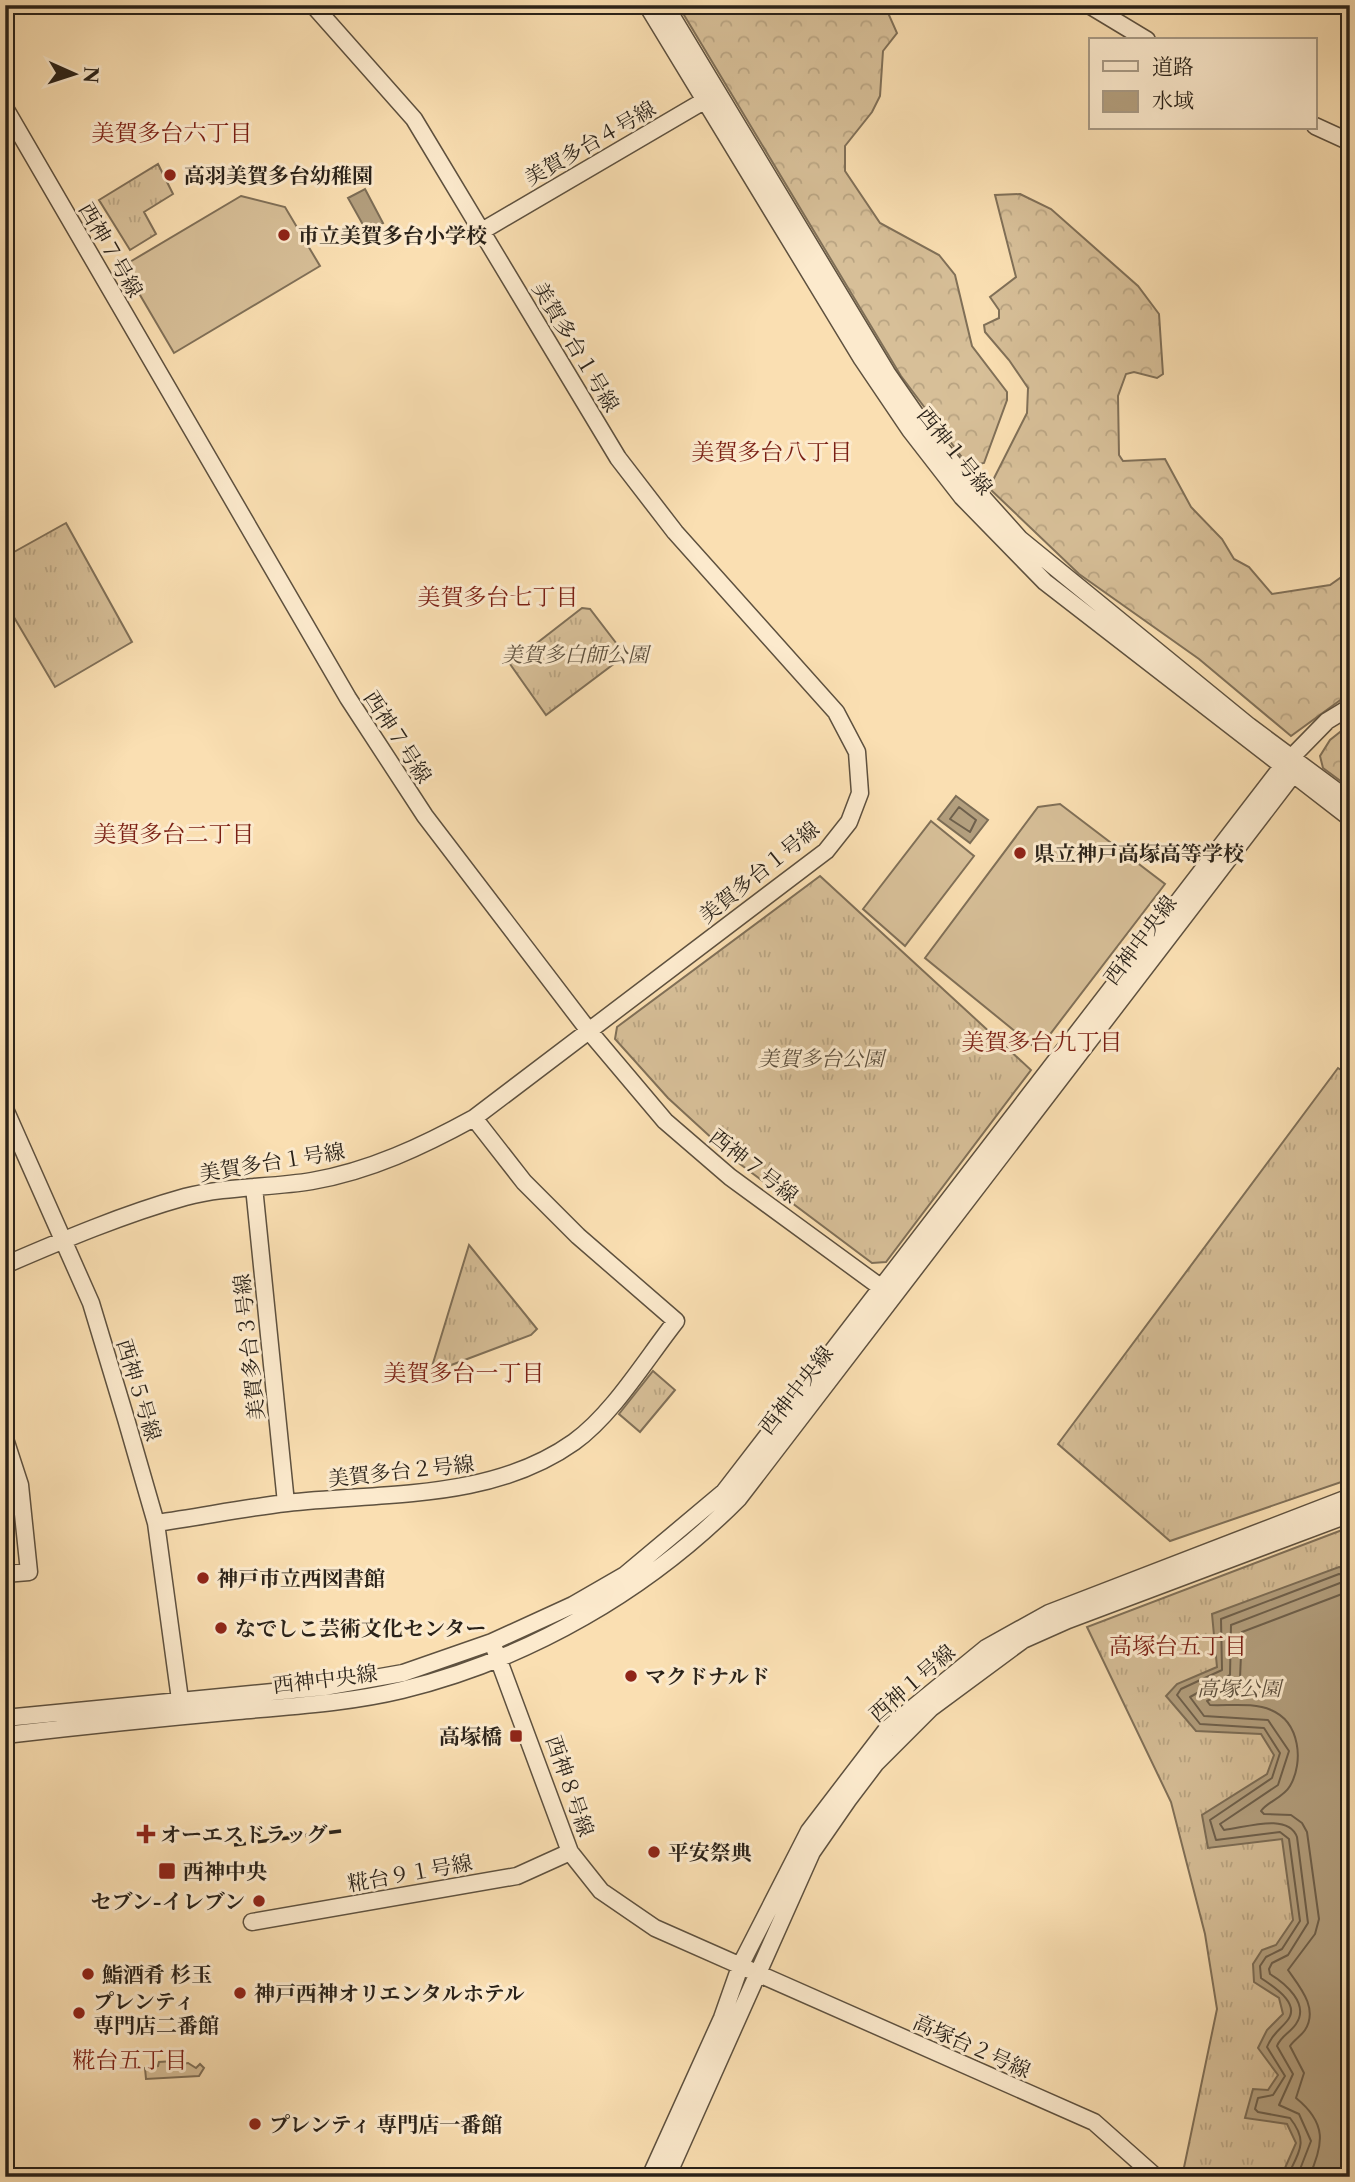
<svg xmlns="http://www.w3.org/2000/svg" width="1355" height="2182" viewBox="0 0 1355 2182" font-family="'Libre Caslon Text','Noto Serif JP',serif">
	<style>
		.grass { fill: url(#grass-tufts); stroke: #807058; stroke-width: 2 }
		.forest { fill: url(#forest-crowns); stroke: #807058; stroke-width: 2 }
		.garden { fill: #d7bf98; stroke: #807058; stroke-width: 2 }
		.water { fill: #b39f7e; stroke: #7c6d56; stroke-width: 2 }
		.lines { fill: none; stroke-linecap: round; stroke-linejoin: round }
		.shore { stroke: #6e604c; stroke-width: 2 }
		.minor-casing { stroke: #5e513f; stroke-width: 19 }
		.minor { stroke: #fceacd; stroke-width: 16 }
		.rail { stroke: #2a2219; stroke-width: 3.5; stroke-dasharray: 12 12; stroke-linecap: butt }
		.poi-dot { fill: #8f2418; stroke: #fceacd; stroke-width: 2.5 }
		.labels { text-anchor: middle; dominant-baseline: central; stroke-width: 6; stroke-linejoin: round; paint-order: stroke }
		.street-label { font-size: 21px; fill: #2a2219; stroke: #fceacd }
		.poi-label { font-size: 21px; font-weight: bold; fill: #2a2219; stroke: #fceacd; text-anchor: start }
		.park-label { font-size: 21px; font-style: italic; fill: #5e513f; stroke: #fceacd }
		.neighbourhood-label { font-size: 23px; fill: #7a1f14; stroke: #fceacd }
	</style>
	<defs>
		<pattern id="grass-tufts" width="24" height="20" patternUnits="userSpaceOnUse" patternTransform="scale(1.75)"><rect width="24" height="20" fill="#d7bf98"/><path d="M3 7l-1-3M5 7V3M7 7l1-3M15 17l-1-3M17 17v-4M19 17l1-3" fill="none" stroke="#b9a482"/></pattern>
		<pattern id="forest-crowns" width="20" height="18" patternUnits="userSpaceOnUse" patternTransform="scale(1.75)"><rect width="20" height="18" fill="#d7bf98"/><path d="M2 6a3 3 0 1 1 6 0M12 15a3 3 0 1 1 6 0" fill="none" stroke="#b9a482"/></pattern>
	</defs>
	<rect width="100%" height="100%" fill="#fadfb2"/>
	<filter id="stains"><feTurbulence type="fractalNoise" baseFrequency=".00286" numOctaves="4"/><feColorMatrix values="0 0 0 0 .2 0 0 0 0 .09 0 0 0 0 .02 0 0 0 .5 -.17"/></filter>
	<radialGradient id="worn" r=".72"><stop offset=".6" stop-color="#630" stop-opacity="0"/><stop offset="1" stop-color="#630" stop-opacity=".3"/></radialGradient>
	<path class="grass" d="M 158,164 L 173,194 L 144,212 L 156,234 L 130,250 L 99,200 Z
		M 66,523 L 132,642 L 55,687 L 5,602 L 5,557 Z
		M 582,608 L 590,609 L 623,652 L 623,657 L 546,715 L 510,664 Z
		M 820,876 L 1031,1070 L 886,1262 L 872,1263 L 740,1164 L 668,1098 L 615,1039 L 617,1027 Z
		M 1338,1068 L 1350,1076 L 1350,1479 L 1170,1541 L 1058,1444 Z
		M 469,1245 L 537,1329 L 531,1335 L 430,1373 Z
		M 653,1371 L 675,1390 L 640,1432 L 619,1414 Z
		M 1350,1527 L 1350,2177 L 1182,2177 L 1217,2009 L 1205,1934 L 1171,1802 L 1087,1627 Z"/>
	<path class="forest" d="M 678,5 L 885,6 L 897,33 L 883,51 L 880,96 L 872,112 L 845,146 L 845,171 L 880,223 L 939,255 L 955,275 L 972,346 L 1007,392 L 1007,400 L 984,463 L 974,465 L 964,460 L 901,376 Z
		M 1020,194 L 1051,209 L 1138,286 L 1159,314 L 1163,374 L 1157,378 L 1134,372 L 1126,374 L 1118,396 L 1119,455 L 1123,461 L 1165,459 L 1191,507 L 1222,539 L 1234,559 L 1249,567 L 1272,594 L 1330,585 L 1350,571 L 1350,693 L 1291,736 L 1199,659 L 1079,574 L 989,488 L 1027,413 L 1028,388 L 1009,360 L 985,332 L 984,325 L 999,318 L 999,310 L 990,297 L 1016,277 L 995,195 Z
		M 1350,724 L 1350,788 L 1323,768 L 1320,756 L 1330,740 Z"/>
	<path class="garden" d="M 241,196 L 285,207 L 320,266 L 174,353 L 123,266 Z
		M 1060,804 L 1165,884 L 1038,1050 L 925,958 L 1038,807 Z
		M 931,821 L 974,856 L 905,946 L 863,909 Z
		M 174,2061 L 175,2065 L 188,2063 L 196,2068 L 200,2064 L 204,2068 L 199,2076 L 146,2079 L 145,2068 L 158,2066 L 159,2062 Z"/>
	<path class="water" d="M 365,189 L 383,223 L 367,232 L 348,198 Z
		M 956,796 L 988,820 L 970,843 L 938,819 Z
		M 1339,1567 L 1350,1568 L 1350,2177 L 1281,2177 L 1296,2143 L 1287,2124 L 1245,2118 L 1253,2089 L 1268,2090 L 1278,2075 L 1258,2048 L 1267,2030 L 1283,2014 L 1279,1998 L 1254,1982 L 1253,1964 L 1262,1950 L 1276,1945 L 1293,1920 L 1282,1839 L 1208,1848 L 1202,1815 L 1267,1774 L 1274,1755 L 1261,1734 L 1196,1731 L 1166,1696 L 1177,1684 L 1217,1667 L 1212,1614 Z"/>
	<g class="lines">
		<path class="shore" d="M 959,807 L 976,820 L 970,832 L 950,819 Z
			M 1287,2177 C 1299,2152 1309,2142 1290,2118 L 1258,2112 L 1255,2109 L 1258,2098 L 1273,2095 L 1285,2076 L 1267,2047 C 1272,2034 1279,2031 1287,2021 C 1302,2003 1272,1986 1261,1978 L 1260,1966 L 1266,1957 L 1282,1949 L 1300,1921 L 1289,1839 L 1280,1832 L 1216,1840 L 1210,1820 L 1272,1778 L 1280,1753 L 1264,1728 L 1200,1724 L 1177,1695 L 1181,1689 L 1222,1670 L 1221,1619 L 1339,1574 L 1350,1575
			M 1297,2177 L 1311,2141 L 1299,2114 L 1279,2105 L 1293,2074 L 1277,2046 C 1281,2036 1290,2033 1296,2024 C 1310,2004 1285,1983 1270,1974 L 1269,1969 L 1272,1963 L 1288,1955 L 1308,1923 L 1297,1837 C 1288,1812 1244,1828 1224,1830 L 1220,1824 L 1278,1785 L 1289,1751 L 1268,1720 L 1204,1716 L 1190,1697 L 1230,1675 L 1231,1625 L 1340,1583 L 1350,1583
			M 1309,2177 C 1324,2144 1327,2123 1296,2098 L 1304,2073 L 1290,2046 C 1294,2040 1301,2036 1305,2030 C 1319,2008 1299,1986 1288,1970 L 1315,1934 L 1319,1919 L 1307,1832 L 1302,1823 L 1291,1815 L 1264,1814 L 1261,1811 C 1268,1801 1283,1798 1290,1786 C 1304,1762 1300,1722 1271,1710 C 1254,1702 1228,1706 1210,1705 L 1207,1701 L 1232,1688 L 1240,1678 L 1242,1632 L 1342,1594 L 1350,1594"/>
		<defs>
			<path id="minor" d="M 647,5 L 862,359 L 910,430 L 962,497 L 1045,582 L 1350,818
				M 665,5 L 887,373 L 930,435 L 968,481 L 1020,539 L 1249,726 L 1350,801
				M 1089,5 L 1147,40
				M 5,108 L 348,698 L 425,816 L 589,1031 L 665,1121 L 730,1177 L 890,1294
				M 1315,126 L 1350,142
				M 482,231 L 714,95
				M 5,1109 L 91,1303 L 126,1419 L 156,1523 L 181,1707
				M 254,1187 L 286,1503
				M 5,1265 C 63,1240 124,1214 185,1197 C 226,1186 270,1188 312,1181 C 370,1171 423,1146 474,1118 L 826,851 L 849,822 L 860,793 L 857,752 L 836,712 L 675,532 L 618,458 L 414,119 L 313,5
				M 5,1439 L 20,1485 L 29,1572 L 5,1574
				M 156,1523 C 200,1517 243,1508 287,1503 C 384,1492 491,1501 574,1442 C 613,1414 646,1359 676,1321 L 578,1236 L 524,1182 L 474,1118
				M 495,1650 L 570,1852 L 601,1891 L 655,1928 L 1094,2122 L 1156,2177
				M 5,1718 L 324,1687 L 403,1673 L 492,1642 L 573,1605 L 625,1575 L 724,1492 L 1281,768 L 1327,721 L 1350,707
				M 5,1735 C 83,1726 160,1718 238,1711 C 292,1706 348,1703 402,1690 C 529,1659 648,1590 739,1498 L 1292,776 L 1293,759
				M 252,1922 L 517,1876 L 570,1852
				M 650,2177 L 722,2018 L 741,1964 L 809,1831 L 887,1729 L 986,1648 L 1049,1613 L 1350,1497
				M 667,2177 L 812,1852 L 848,1800 L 876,1763 L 931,1708 L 1023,1640 L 1068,1620 L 1350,1514"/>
		</defs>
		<use href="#minor" class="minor-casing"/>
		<use href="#minor" class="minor"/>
		<path class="rail" d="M 234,1845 L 348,1830"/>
	</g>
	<g class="poi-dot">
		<circle cx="170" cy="175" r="7"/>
		<circle cx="284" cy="235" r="7"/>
		<circle cx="1020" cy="853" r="7"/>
		<circle cx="203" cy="1578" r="7"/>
		<circle cx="221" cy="1628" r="7"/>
		<circle cx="631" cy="1676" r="7"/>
		<rect x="509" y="1729" width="14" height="14" rx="3.5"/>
		<path d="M142.5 1823.5h7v7h7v7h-7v7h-7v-7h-7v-7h7z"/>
		<circle cx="654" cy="1852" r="7"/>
		<rect x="158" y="1862" width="18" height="18" rx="3.5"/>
		<circle cx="259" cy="1901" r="7"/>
		<circle cx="88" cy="1974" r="7"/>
		<circle cx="240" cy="1993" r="7"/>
		<circle cx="79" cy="2013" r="7"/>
		<circle cx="255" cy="2124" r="7"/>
	</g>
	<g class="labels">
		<g class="street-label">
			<text transform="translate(590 143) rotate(-30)">美賀多台４号線</text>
			<text transform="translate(111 250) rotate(60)">西神７号線</text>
			<text transform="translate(576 347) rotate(59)">美賀多台１号線</text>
			<text transform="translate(955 451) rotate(51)">西神１号線</text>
			<text transform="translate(398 737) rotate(57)">西神７号線</text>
			<text transform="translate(759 872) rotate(-39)">美賀多台１号線</text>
			<text transform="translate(1140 940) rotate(-53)">西神中央線</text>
			<text transform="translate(272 1162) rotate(-9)">美賀多台１号線</text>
			<text transform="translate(754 1166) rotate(38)">西神７号線</text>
			<text transform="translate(249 1347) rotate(-96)">美賀多台３号線</text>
			<text transform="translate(139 1390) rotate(73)">西神５号線</text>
			<text transform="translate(796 1390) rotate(-52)">西神中央線</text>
			<text transform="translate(401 1471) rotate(-6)">美賀多台２号線</text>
			<text transform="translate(325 1679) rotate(-7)">西神中央線</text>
			<text transform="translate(912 1683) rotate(-41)">西神１号線</text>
			<text transform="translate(570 1786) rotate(71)">西神８号線</text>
			<text transform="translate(410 1873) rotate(-10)">糀台９１号線</text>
			<text transform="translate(972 2046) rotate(24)">高塚台２号線</text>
		</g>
		<g class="poi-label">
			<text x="184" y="175">高羽美賀多台幼稚園</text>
			<text x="298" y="235">市立美賀多台小学校</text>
			<text x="1034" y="853">県立神戸高塚高等学校</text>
			<text x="217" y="1578">神戸市立西図書館</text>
			<text x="235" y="1628">なでしこ芸術文化センター</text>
			<text x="645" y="1676">マクドナルド</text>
			<text x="502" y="1736" text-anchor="end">高塚橋</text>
			<text x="160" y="1834">オーエスドラッグ</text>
			<text x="668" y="1852">平安祭典</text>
			<text x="183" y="1871">西神中央</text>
			<text x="245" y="1901" text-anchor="end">セブン-イレブン</text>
			<text x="102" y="1974">鮨酒肴 杉玉</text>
			<text x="254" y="1993">神戸西神オリエンタルホテル</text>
			<text x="93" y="2001">プレンティ<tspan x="93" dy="24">専門店二番館</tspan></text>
			<text x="269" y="2124">プレンティ 専門店一番館</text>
		</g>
		<g class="park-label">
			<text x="575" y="654">美賀多白師公園</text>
			<text x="821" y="1058">美賀多台公園</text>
			<text x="1239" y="1688">高塚公園</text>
		</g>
		<g class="neighbourhood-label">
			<text x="172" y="133">美賀多台六丁目</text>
			<text x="772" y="452">美賀多台八丁目</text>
			<text x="498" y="597">美賀多台七丁目</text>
			<text x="174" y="834">美賀多台二丁目</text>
			<text x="1042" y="1042">美賀多台九丁目</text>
			<text x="464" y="1373">美賀多台一丁目</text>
			<text x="1178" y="1646">高塚台五丁目</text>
			<text x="130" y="2060">糀台五丁目</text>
		</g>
	</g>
	<rect width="1355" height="2182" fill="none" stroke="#fadfb2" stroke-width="28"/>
	<rect x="7" y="7" width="1341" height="2168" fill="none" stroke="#2a2219" stroke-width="3.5"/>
	<rect x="14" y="14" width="1327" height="2154" fill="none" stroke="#2a2219" stroke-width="2"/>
	<rect x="1089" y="38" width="228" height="91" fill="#fceacd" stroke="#a89a85" stroke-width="2"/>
	<rect x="1103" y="61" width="35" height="10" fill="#fceacd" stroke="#a89a85" stroke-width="2"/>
	<text x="1152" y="74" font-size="21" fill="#2a2219">道路</text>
	<rect x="1103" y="91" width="35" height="21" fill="#b39f7e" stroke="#a89a85" stroke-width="2"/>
	<text x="1152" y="108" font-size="21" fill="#2a2219">水域</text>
	<g transform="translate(74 74) rotate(93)" stroke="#fceacd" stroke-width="5" paint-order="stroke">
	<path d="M0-5L12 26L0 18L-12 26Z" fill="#2a2219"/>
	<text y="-10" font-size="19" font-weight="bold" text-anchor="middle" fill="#2a2219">N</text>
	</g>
	<rect width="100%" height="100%" filter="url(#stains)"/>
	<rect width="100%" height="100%" fill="url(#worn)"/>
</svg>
